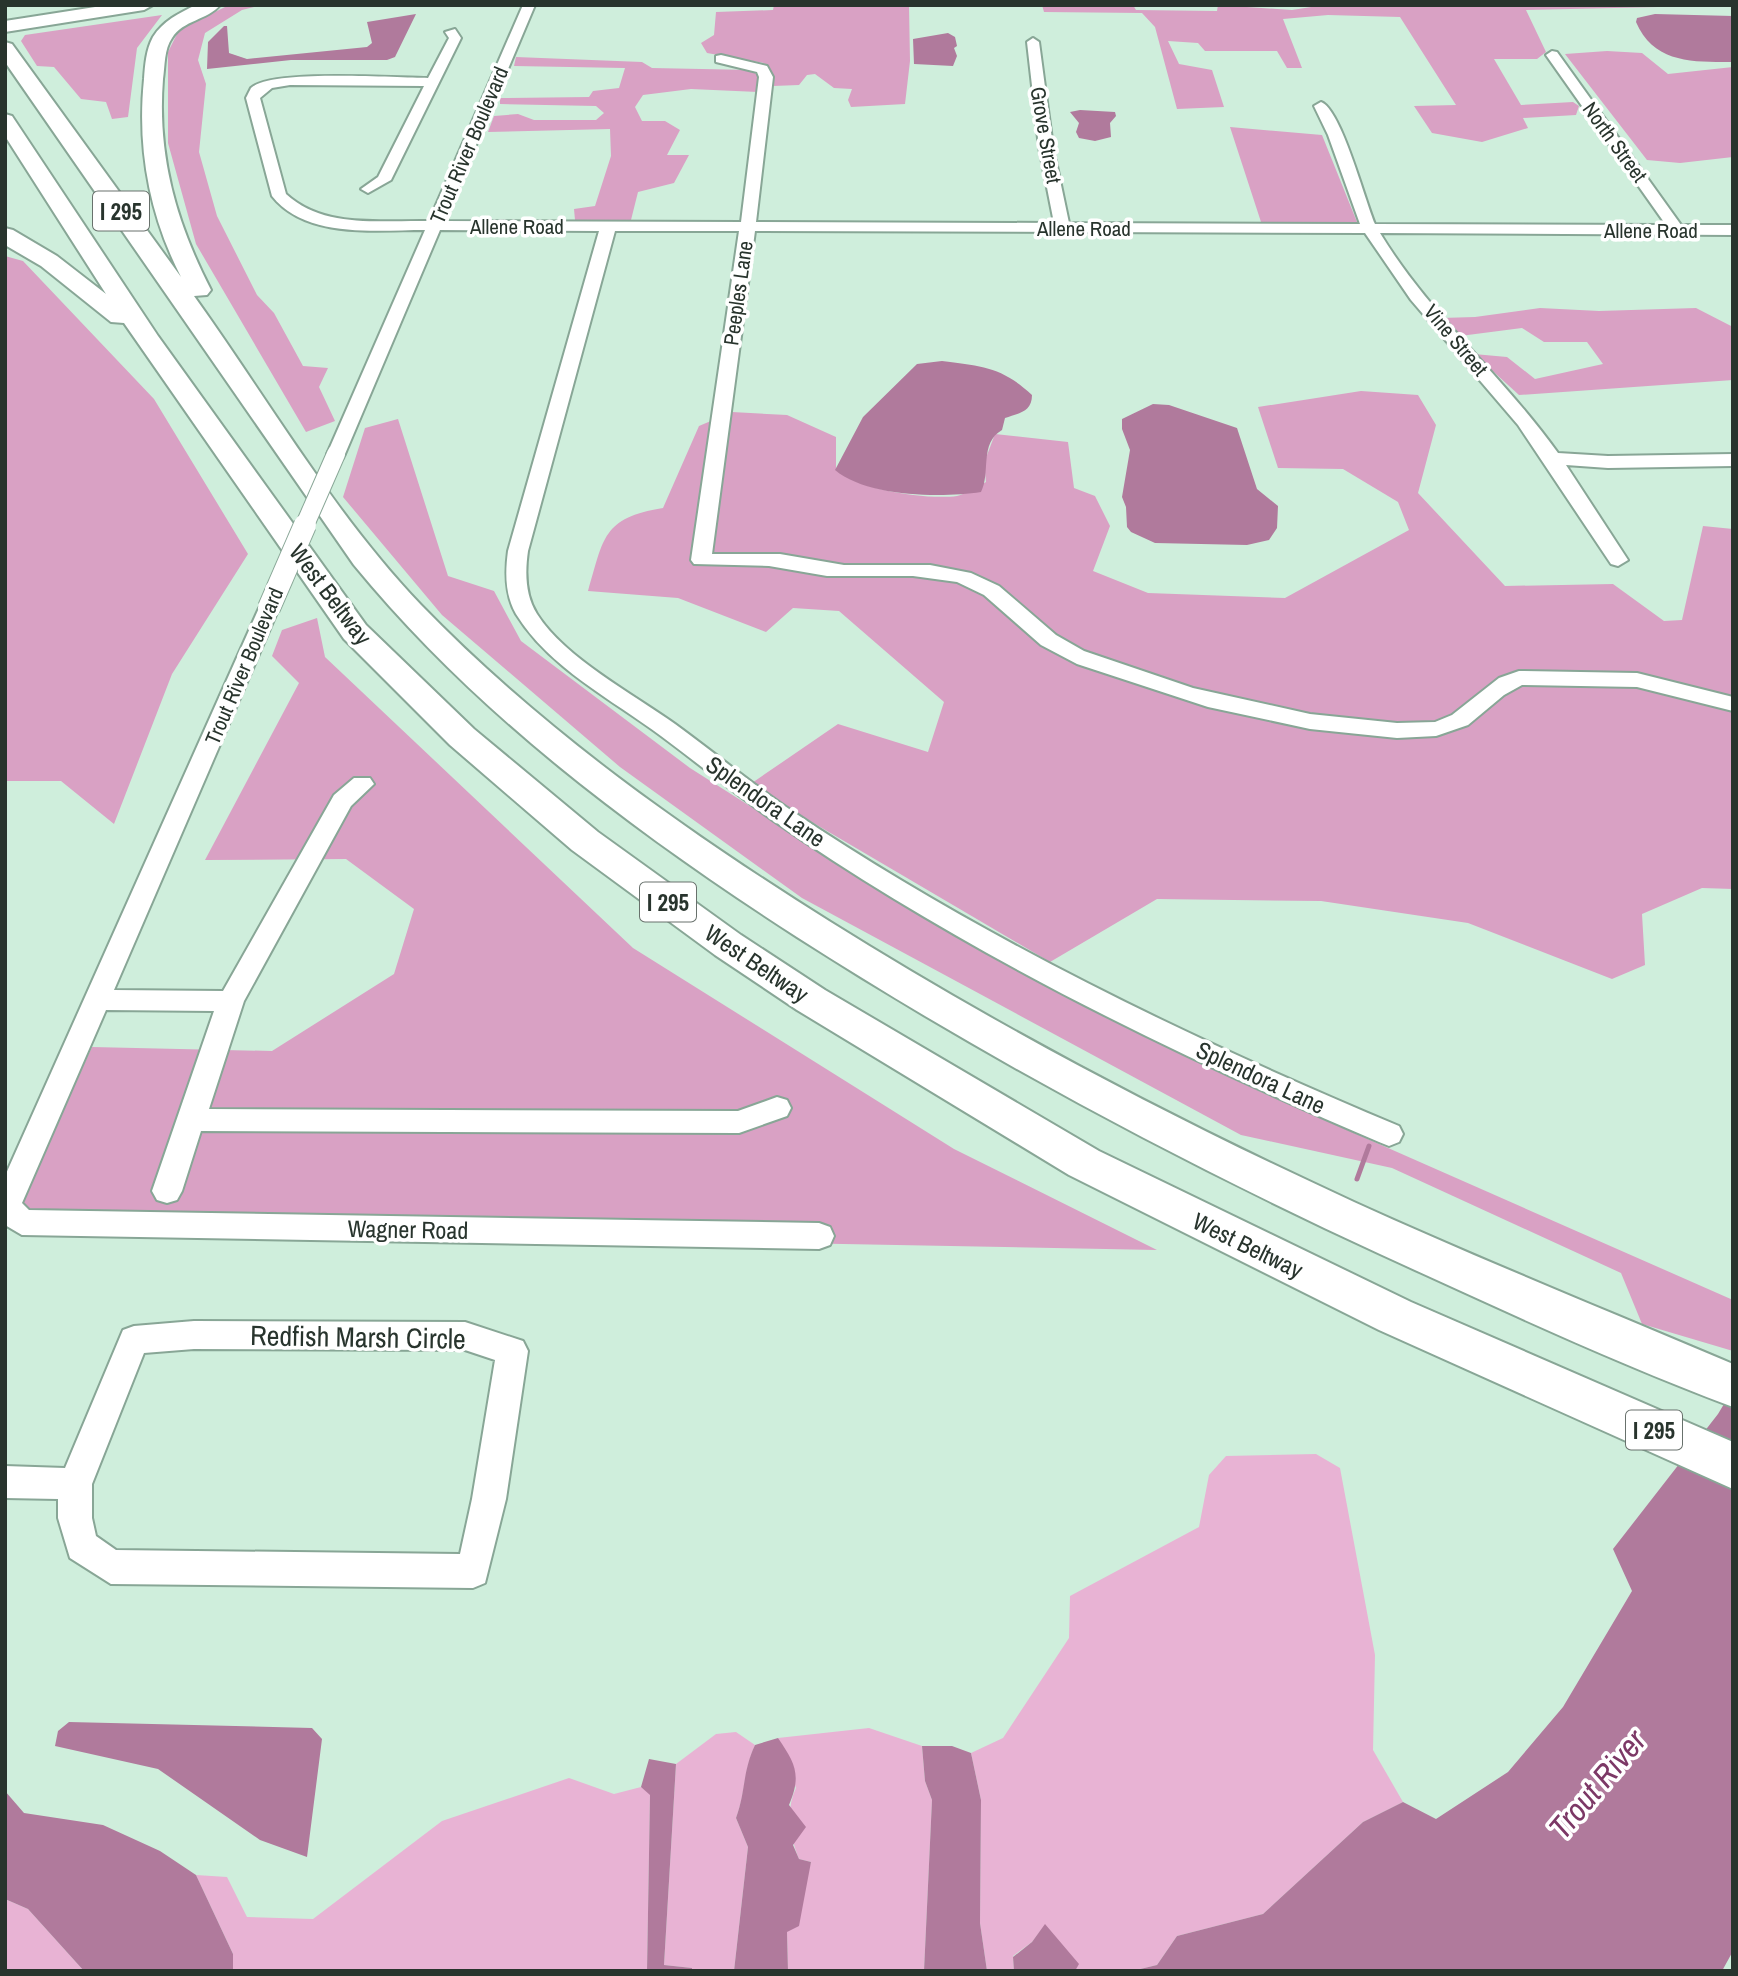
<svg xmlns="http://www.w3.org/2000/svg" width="1738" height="1976" viewBox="0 0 1738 1976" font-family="'Archivo Narrow',sans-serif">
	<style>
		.green { fill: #e8b3d4 }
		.forest { fill: #d9a1c4 }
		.water { fill: #b07a9c }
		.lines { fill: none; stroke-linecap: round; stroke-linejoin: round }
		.stream { stroke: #b07a9c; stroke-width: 5 }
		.minor-casing { stroke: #88a696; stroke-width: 4 }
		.highway-casing { stroke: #88a696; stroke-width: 4 }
		.minor { fill: #fff; fill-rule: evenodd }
		.highway { fill: #fff; fill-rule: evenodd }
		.minor-bridge-far1-casing { stroke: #88a696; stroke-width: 20; stroke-linecap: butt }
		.minor-bridge-casing { stroke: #88a696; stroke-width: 24; stroke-linecap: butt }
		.minor-bridge-far1 { stroke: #fff; stroke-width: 18 }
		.minor-bridge { stroke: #fff; stroke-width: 22 }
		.labels { text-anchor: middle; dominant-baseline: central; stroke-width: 7; stroke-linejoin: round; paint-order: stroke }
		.far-street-label { font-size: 21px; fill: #28342d; stroke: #fff }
		.shield { fill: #fff; stroke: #68716c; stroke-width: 2 }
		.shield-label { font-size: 23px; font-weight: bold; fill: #28342d }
		.street-label { font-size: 24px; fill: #28342d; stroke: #fff }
		.near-street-label { font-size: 28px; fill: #28342d; stroke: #fff }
		.near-water-label { font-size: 32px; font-style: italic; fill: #7c3866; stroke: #fff }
	</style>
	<rect width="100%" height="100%" fill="#cfeedc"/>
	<path class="green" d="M 1316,1454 L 1340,1468 L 1375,1655 L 1373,1750 L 1403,1802 L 1363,1822 L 1263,1914 L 1177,1936 L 1157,1965 L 1132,1971 L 1075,1971 L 1078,1964 L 1045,1925 L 1032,1942 L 1013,1956 L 1014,1971 L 987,1971 L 980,1923 L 981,1800 L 971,1753 L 1003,1738 L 1069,1638 L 1070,1596 L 1199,1527 L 1209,1475 L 1226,1456 Z
		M 869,1728 L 922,1746 L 925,1781 L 932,1800 L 924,1971 L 788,1971 L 787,1932 L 811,1862 L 799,1859 C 790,1836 785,1811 796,1788 L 778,1738 Z
		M 736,1732 L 755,1745 C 743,1772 746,1792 736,1818 L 748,1847 L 734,1971 L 692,1971 L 692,1968 L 664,1965 L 676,1764 L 716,1734 Z
		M 569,1778 L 614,1794 L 641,1787 L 650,1794 L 647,1971 L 233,1971 L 233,1954 L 196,1875 L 227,1877 L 247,1917 L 313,1919 L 442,1821 Z
		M 5,1899 L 28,1909 L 84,1971 L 5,1971 Z"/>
	<path class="forest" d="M 229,5 L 262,5 L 242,10 L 205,33 L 198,60 L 206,84 L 199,152 L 217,216 L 257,295 L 274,313 L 303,366 L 328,368 L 319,387 L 335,421 L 306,432 L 196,244 L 168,143 L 168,52 L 179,30 Z
		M 774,5 L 909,5 L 910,61 L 905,104 L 851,107 L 848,100 L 852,89 L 834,88 L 815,74 L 807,75 L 799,85 L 773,86 L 772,75 L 764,63 L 707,53 L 701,43 L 714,35 L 716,12 L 773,10 Z
		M 1042,5 L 1133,5 L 1136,10 L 1217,11 L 1218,5 L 1292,10 L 1324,5 L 1658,7 L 1526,10 L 1546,52 L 1537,59 L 1494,59 L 1521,105 L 1573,102 L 1579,106 L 1576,115 L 1523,118 L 1528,128 L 1482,142 L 1432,133 L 1414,106 L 1456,105 L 1400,17 L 1328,15 L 1283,19 L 1302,68 L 1287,68 L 1277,51 L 1205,51 L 1198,43 L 1168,41 L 1179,64 L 1212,70 L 1224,107 L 1177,109 L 1155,27 L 1142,13 L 1044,12 Z
		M 162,15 L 137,48 L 128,117 L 112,119 L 106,102 L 81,99 L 54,67 L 37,66 L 21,41 L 25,35 Z
		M 1607,51 L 1642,53 L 1668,74 L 1733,67 L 1733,157 L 1680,163 L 1647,160 L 1565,54 Z
		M 516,57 L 642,62 L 652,68 L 751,70 L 760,77 L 758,92 L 691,89 L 643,95 L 635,107 L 642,121 L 665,121 L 680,130 L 667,155 L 689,155 L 674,183 L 638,192 L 631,220 L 575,220 L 574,209 L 595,206 L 611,156 L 610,129 L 488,132 L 494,116 L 518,114 L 534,120 L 596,120 L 604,113 L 596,106 L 500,104 L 500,98 L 589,97 L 593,91 L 619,88 L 625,68 L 514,66 Z
		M 1230,127 L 1322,135 L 1357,222 L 1261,222 Z
		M 5,256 L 23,261 L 154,399 L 248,554 L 172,674 L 114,824 L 61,781 L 5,781 Z
		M 1540,308 L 1599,311 L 1696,308 L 1733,327 L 1733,380 L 1519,395 L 1474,354 L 1507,357 L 1535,379 L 1603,364 L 1587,342 L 1544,342 L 1522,328 L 1460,336 L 1441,318 L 1475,317 Z
		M 1361,391 L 1418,395 L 1436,425 L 1418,493 L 1505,586 L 1613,584 L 1664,621 L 1682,620 L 1703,526 L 1733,529 L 1733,889 L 1702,888 L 1642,914 L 1645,965 L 1612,979 L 1468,923 L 1321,901 L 1157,899 L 1050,962 L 749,785 L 838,724 L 928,752 L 944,702 L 839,611 L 793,608 L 766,632 L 678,598 L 588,591 C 604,538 602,518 663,508 L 699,426 L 732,412 L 787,415 L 836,437 L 836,470 C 859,490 926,500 957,496 C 966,494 978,486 986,482 L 984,463 L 995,434 L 1068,442 L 1074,488 L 1095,496 L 1110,526 L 1093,571 L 1148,593 L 1285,598 L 1409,530 L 1398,502 L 1343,469 L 1278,468 L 1258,407 Z
		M 398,419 L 448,576 L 494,591 L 521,641 L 690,768 L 835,860 L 1261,1092 L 1733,1300 L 1733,1351 L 1642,1324 L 1621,1273 L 1392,1168 L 1241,1135 L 802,898 L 620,767 L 442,615 L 343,497 L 365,428 Z
		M 317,618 L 325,657 L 633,948 L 954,1149 L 1157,1250 L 9,1228 L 92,1047 L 272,1051 L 394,974 L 414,909 L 346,859 L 205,860 L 299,683 L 272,656 L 282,630 Z"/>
	<path class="water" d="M 416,14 L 395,57 L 387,60 L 291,60 L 207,69 L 208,42 L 224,26 L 227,26 L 229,53 L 247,59 L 367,47 L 372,43 L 367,22 Z
		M 1655,14 L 1733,16 L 1733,62 C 1694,62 1654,64 1636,22 L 1637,18 Z
		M 948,33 L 955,37 L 957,46 L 954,48 L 957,56 L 953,66 L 914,64 L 913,39 Z
		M 1080,110 L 1115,112 L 1116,116 L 1110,123 L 1111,137 L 1095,141 L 1079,138 L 1076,132 L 1079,123 L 1070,112 Z
		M 942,361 C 982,366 1002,367 1032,395 C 1032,412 1019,413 1005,418 L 1002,430 C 979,443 991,473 981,492 C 941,498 867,497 835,470 L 863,417 L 917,364 Z
		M 1153,404 L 1169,405 L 1237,428 L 1257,489 L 1278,506 L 1277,528 L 1269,540 L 1247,545 L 1155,543 L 1131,532 L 1127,527 L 1126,507 L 1122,497 L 1130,450 L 1122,429 L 1122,419 Z
		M 1733,1389 L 1733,1951 L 1722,1971 L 1132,1971 L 1157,1965 L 1177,1936 L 1263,1914 L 1363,1822 L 1403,1802 L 1436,1819 L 1508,1772 L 1563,1707 L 1632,1591 L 1613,1549 L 1718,1414 Z
		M 69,1722 L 312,1728 L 322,1739 L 307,1857 L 260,1840 L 158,1769 L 55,1746 L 58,1731 Z
		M 778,1738 C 795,1763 802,1775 789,1805 L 806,1827 L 793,1845 L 799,1859 L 811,1862 L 799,1926 L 787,1932 L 788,1971 L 734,1971 L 748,1847 L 736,1818 C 746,1791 742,1773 755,1745 Z
		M 922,1746 L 952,1746 L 971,1753 L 981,1800 L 980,1923 L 987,1971 L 924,1971 L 932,1800 L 925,1781 Z
		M 649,1759 L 676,1764 L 664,1965 L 692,1968 L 692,1971 L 647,1971 L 650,1795 L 641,1787 Z
		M 5,1791 L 24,1813 L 103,1825 L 160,1851 L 196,1875 L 233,1954 L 233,1971 L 84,1971 L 28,1909 L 5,1899 Z
		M 1045,1924 L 1079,1964 L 1075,1971 L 1014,1971 L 1013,1957 L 1032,1942 Z"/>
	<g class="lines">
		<path class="stream" d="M 1357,1179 L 1369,1146"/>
		<defs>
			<path id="minor" d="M 523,5 L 535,5 L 444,221 L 741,222 L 759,77 L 757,72 L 716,62 L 716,56 L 721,55 L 767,66 L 773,77 L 756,222 L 1054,223 L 1039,147 L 1027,42 L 1033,38 L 1039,42 L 1053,147 L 1069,223 L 1360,224 L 1328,135 L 1314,106 L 1321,102 C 1341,109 1365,201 1375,224 L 1666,225 L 1546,55 L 1552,51 L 1557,52 L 1681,225 L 1733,225 L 1733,235 L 1380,233 C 1429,314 1503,376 1558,453 L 1608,456 L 1733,454 L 1733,466 L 1608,468 L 1566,465 L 1628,560 L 1618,566 L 1611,564 L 1518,425 L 1411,300 L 1365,233 L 755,231 L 712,554 L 780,554 L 844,565 L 930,565 L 971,573 L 999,586 L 1056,635 L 1084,651 L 1193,688 L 1310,714 L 1397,723 L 1435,722 L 1452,715 L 1499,678 L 1519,671 L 1637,673 L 1733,697 L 1733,711 L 1637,687 L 1522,685 L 1504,695 L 1468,725 L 1436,736 L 1397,738 L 1310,729 L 1208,707 L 1077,664 L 1041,645 L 984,595 L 957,582 L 913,576 L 827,576 L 769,566 L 694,564 L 691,560 L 739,231 L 615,231 L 528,551 C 525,572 525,595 537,614 C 565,658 633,694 675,724 C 715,753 752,784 792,811 C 981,938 1189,1038 1399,1126 L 1403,1134 L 1399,1142 L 1389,1146 L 1379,1142 C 1170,1053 962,951 774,821 C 735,794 699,764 661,736 C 613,700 549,668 516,614 C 505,595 505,573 508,551 L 599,231 L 440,230 L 345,454 L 343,458 L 329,458 L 327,454 L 425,230 C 376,230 306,239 272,196 L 246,98 C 247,96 250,90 251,88 C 271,69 396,78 428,78 L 449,38 L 445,32 L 455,29 L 461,38 L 391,180 L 368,193 L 361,189 L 378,177 L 424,86 L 290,85 L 272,88 L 260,98 L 286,194 C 324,229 381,220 429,221 Z
				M 269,602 L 279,608 L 114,990 L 223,991 L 334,795 L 354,778 L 370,778 L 374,784 L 351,806 L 244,1001 L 209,1109 L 738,1111 L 777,1097 L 787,1100 L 791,1108 L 787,1116 L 739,1133 L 201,1131 L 182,1191 L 177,1200 L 167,1203 L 157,1200 L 152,1191 L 214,1011 L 106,1010 L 22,1203 L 29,1210 L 819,1223 L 830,1227 L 834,1236 L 830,1245 L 819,1249 L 22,1235 L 5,1225 L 5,1176 L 259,608 Z
				M 194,1321 L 465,1322 L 523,1341 L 528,1351 L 506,1499 L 485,1583 L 473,1588 L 111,1584 L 70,1558 L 58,1518 L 58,1499 L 5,1498 L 5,1466 L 65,1468 L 123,1330 L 134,1326 ZM 194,1349 L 465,1350 L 495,1360 L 472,1499 L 460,1554 L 116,1550 L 96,1536 L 92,1518 L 92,1484 L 144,1353 Z"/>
			<path id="highway" d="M 108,5 L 153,5 L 144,10 L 5,32 L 5,21 Z
				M 196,5 L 220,5 C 208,20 183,20 172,38 C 164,49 165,66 163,79 C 157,156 176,222 211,290 L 207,295 L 194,296 C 268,399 333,513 421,605 C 541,729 684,830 829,921 C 998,1027 1173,1119 1354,1202 C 1479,1259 1606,1310 1733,1364 L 1733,1407 C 1613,1362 1496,1307 1380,1254 C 1179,1161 984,1057 797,937 C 636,833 476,714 354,565 L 5,62 L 5,42 L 12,44 L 181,277 C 149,214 137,149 144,79 C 145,65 146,50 153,37 C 163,21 179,13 196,5 Z
				M 5,114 L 12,116 L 158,336 L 366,625 L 474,729 L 598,832 L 741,935 L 825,990 L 1099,1151 L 1411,1302 L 1733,1442 L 1733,1489 L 1379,1330 L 1069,1175 L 797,1010 L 715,955 L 572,850 L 450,745 L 344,639 L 124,323 L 111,322 L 41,266 L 5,245 L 5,228 L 13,230 L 57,256 L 106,294 L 5,136 Z"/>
		</defs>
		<use href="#minor" class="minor-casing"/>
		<use href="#highway" class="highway-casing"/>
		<use href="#minor" class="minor"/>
		<use href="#highway" class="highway"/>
		<defs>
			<path id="minor-bridge-far1" d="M 304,527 L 336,454"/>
			<path id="minor-bridge" d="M 269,608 L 305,525"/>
		</defs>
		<use href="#minor-bridge-far1" class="minor-bridge-far1-casing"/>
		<use href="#minor-bridge" class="minor-bridge-casing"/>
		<use href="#minor-bridge-far1" class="minor-bridge-far1"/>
		<use href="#minor-bridge" class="minor-bridge"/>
	</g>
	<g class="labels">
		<g class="far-street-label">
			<text transform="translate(1046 135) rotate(80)">Grove Street</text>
			<text transform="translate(1615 142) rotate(54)">North Street</text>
			<text transform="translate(469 145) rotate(-67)">Trout River Boulevard</text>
			<text x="517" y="226">Allene Road</text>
			<text x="1084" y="228">Allene Road</text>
			<text x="1651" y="230">Allene Road</text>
			<text transform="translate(738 293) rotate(-82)">Peeples Lane</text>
			<text transform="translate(1456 340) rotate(50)">Vine Street</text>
			<text transform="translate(244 666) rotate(-67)">Trout River Boulevard</text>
		</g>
		<g class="shield">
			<rect x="93" y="191.5" width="56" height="39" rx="5"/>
			<rect x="640" y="882.5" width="56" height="39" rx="5"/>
			<rect x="1626" y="1410.5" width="56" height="39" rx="5"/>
		</g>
		<g class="shield-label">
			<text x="121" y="211">I 295</text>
			<text x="668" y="902">I 295</text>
			<text x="1654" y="1430">I 295</text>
		</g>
		<g class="street-label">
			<text transform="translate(331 594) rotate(53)">West Beltway</text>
			<text transform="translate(766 801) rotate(35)">Splendora Lane</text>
			<text transform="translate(757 963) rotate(34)">West Beltway</text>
			<text transform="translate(1261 1077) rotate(25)">Splendora Lane</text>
			<text transform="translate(408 1229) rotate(1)">Wagner Road</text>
			<text transform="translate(1248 1245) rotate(26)">West Beltway</text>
		</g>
		<g class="near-street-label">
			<text transform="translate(358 1337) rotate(1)">Redfish Marsh Circle</text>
		</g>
		<g class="near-water-label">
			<text transform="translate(1597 1784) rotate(-50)">Trout River</text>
		</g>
	</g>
	<rect width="1738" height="1976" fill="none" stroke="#28342d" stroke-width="14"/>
</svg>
